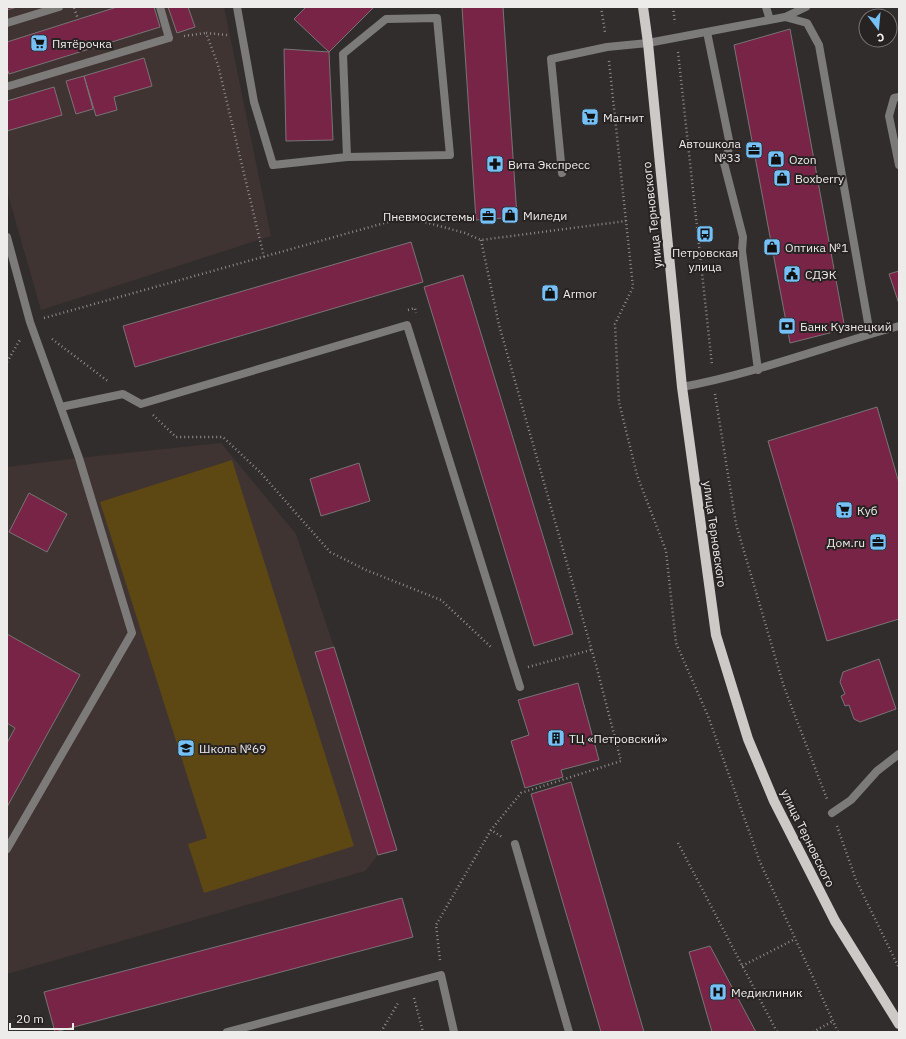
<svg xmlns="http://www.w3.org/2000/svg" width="906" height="1039" viewBox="0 0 906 1039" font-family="'IBM Plex Sans',sans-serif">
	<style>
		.built { fill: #3f3432 }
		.green { fill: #5d4813 }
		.building { fill: #782447; stroke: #787475 }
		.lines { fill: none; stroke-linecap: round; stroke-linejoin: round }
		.path { stroke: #8f8b8b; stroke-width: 2.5; stroke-dasharray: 1 3; stroke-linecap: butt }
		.lane { stroke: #7d7b7a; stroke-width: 8 }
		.primary { stroke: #ccc9c7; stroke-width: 10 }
		.labels { text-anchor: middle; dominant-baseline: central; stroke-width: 4; stroke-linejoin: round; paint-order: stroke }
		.poi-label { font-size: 12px; fill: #eeebeb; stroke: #272322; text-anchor: start }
		.street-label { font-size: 12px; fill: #eeebeb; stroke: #272322 }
	</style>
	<rect width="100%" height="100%" fill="#312d2c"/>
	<path class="built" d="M 7,7 L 224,7 L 271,236 L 41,310 L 7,191 Z
		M 221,443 L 296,534 L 334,647 L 397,850 L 378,855 L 365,871 L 7,974 L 7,467 L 79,458 Z"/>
	<path class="green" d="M 232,460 L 354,846 L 204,893 L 188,844 L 207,838 L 100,502 Z"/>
	<path class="building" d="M 7,7 L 17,7 L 7,10 Z
		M 117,7 L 154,7 L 160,27 L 9,74 L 7,68 L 7,42 Z
		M 168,7 L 188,7 L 195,27 L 177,33 Z
		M 306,7 L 374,7 L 329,52 L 294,19 Z
		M 462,7 L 503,7 L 517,217 L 476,220 Z
		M 790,29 L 845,329 L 790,343 L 734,45 Z
		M 284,49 L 329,52 L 333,140 L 286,141 Z
		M 144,58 L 152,86 L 114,97 L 117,110 L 96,116 L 84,76 Z
		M 84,76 L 93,109 L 76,114 L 66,81 Z
		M 54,87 L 62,115 L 7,131 L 7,101 Z
		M 411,242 L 423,282 L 135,367 L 123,326 Z
		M 899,271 L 899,304 L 889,274 Z
		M 463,275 L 573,634 L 534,646 L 424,287 Z
		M 877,407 L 899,483 L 899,619 L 827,641 L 768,441 Z
		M 359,463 L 370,501 L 321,516 L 310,479 Z
		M 29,493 L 67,514 L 47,552 L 9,532 Z
		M 7,634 L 80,675 L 7,807 L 7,743 L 15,728 L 7,723 Z
		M 334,647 L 397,850 L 378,855 L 315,652 Z
		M 879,659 L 896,709 L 860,722 L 854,719 L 849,705 L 845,706 L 841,696 L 845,694 L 840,682 L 843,672 Z
		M 578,683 L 599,760 L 561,770 L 563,777 L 525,788 L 511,741 L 529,735 L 518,700 Z
		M 571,782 L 644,1032 L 601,1032 L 531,794 Z
		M 402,898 L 413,937 L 55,1032 L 44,992 Z
		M 710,946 L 756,1032 L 712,1032 L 689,952 Z"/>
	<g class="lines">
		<path class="path" d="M 601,7 L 605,32
			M 673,7 L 675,23
			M 74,8 L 78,19
			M 227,35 L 206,33 L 218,65 L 264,257
			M 184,36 L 206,33
			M 678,52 L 712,365
			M 609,61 L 633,287 L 615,324 L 619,402 L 637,475 L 666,551 L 676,643 L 708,716 L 760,862 L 838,1032
			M 481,240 L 499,325 L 596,665 L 621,761 L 521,793 L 491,830
			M 408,310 L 415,308 L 416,313
			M 44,318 L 406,217 L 465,233 L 481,240 L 626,221
			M 52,339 L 109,382
			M 7,362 L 21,338
			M 715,394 L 736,524 L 784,687 L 827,799
			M 153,415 L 176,437 L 223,437 L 260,472 L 330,552 L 366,570 L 441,600 L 491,647
			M 528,667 L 591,650
			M 837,826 L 856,880 L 899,968
			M 678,843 L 777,1032
			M 440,960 L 436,925 L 491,830 L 502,837
			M 742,966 L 795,939
			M 414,998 L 423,1032
			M 381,1032 L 398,1003 L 400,1003
			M 813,1032 L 833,1021"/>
		<path class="lane" d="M 237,7 L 254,102 L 273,165 L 347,157 L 450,155 L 437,18 L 386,19 L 343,54 L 347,157
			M 766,7 L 770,20
			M 785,17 L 806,7
			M 7,23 L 59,7
			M 707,32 L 730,145 L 724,163 L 743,237 L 742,251 L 758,370
			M 9,86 L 169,38 L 160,7
			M 899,97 L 894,98 L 889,116 L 899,165
			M 562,173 L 551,59 L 607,47 L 648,43 L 785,17 L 807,23 L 819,45 L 870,334
			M 7,237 L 30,322 L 79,458 L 132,633 L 7,849
			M 682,387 C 757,373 826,346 899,326
			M 61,407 L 123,394 L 141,404 L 407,325 L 520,687
			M 832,813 L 851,800 L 877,771 L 899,754
			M 515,844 L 569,1032
			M 227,1032 L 441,975 L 454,1032"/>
		<path class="primary" d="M 643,7 L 648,43 L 682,387 L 716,635 L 748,739 L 774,801 L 835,921 L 899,1024"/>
	</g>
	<defs>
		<symbol id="supermarket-square" viewBox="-11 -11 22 22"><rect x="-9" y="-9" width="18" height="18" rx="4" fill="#75c0f6" stroke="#272322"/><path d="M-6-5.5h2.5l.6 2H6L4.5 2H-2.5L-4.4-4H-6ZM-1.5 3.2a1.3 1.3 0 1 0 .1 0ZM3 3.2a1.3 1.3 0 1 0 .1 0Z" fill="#111"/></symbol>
		<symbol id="office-square" viewBox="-11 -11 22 22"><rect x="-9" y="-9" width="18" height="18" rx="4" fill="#75c0f6" stroke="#272322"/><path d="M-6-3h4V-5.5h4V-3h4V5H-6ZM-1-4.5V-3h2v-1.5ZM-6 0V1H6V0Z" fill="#111"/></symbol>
		<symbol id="shop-square" viewBox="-11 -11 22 22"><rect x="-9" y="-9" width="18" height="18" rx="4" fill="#75c0f6" stroke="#272322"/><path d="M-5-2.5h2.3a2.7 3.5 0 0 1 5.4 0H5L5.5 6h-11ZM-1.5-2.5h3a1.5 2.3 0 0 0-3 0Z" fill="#111"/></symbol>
		<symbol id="pharmacy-square" viewBox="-11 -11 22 22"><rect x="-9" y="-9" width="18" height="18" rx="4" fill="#75c0f6" stroke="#272322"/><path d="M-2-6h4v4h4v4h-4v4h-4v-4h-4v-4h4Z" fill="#111"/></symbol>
		<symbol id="bus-square" viewBox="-11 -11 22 22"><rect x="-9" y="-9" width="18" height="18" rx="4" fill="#75c0f6" stroke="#272322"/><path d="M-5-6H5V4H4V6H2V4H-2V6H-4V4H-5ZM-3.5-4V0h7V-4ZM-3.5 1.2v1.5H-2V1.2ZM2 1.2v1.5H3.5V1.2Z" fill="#111"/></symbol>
		<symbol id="civic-square" viewBox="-11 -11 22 22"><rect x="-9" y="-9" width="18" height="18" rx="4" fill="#75c0f6" stroke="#272322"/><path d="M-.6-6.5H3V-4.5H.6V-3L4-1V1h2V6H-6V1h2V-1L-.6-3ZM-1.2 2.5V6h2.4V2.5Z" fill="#111"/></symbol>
		<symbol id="bank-square" viewBox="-11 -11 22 22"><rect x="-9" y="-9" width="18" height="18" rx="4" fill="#75c0f6" stroke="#272322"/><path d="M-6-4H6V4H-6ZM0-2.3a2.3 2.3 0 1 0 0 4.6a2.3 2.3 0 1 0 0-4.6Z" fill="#111"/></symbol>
		<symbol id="building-square" viewBox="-11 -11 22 22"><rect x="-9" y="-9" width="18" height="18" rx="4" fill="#75c0f6" stroke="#272322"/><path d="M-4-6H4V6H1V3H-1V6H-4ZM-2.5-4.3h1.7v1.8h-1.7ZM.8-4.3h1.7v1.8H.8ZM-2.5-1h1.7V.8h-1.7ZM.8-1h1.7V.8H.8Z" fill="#111"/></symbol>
		<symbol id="school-square" viewBox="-11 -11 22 22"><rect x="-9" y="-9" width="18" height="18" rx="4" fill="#75c0f6" stroke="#272322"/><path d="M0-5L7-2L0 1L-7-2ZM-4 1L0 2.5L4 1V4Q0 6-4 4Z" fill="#111"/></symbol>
		<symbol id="hospital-square" viewBox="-11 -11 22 22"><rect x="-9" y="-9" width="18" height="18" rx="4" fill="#75c0f6" stroke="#272322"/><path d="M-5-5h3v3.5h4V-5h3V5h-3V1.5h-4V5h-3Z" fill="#111"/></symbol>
	</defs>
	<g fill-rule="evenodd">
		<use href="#supermarket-square" x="29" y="33" width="20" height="20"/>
		<use href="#supermarket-square" x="580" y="107" width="20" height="20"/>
		<use href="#office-square" x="744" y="140" width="20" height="20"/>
		<use href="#shop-square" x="766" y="149" width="20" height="20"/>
		<use href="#pharmacy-square" x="485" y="154" width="20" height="20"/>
		<use href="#shop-square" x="772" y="168" width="20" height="20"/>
		<use href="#shop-square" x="500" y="205" width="20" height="20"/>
		<use href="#office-square" x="478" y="206" width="20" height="20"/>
		<use href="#bus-square" x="695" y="224" width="20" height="20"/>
		<use href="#shop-square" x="762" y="237" width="20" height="20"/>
		<use href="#civic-square" x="782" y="264" width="20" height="20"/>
		<use href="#shop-square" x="540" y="283" width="20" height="20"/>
		<use href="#bank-square" x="777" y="316" width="20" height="20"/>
		<use href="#supermarket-square" x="834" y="500" width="20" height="20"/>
		<use href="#office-square" x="868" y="532" width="20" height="20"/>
		<use href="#building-square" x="546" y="728" width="20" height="20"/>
		<use href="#school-square" x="176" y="738" width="20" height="20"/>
		<use href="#hospital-square" x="708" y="982" width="20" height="20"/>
	</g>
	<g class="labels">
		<g class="poi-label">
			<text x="52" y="43">Пятёрочка</text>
			<text x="603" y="117">Магнит</text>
			<text x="741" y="143" text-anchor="end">Автошкола<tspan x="741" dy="14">№33</tspan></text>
			<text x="789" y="159">Ozon</text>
			<text x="508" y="164">Вита Экспресс</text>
			<text x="795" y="178">Boxberry</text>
			<text x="523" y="215">Миледи</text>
			<text x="475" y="216" text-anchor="end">Пневмосистемы</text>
			<text x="785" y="247">Оптика №1</text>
			<text x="705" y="252" text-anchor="middle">Петровская<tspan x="705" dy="14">улица</tspan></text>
			<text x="805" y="274">СДЭК</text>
			<text x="563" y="293">Armor</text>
			<text x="800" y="326">Банк Кузнецкий</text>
			<text x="857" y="510">Куб</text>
			<text x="865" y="542" text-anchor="end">Дом.ru</text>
			<text x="569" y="738">ТЦ «Петровский»</text>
			<text x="199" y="748">Школа №69</text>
			<text x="731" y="992">Медиклиник</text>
		</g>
		<g class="street-label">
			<text transform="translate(652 215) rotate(-96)">улица Терновского</text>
			<text transform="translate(715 534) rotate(82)">улица Терновского</text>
			<text transform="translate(808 838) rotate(64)">улица Терновского</text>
		</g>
	</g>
	<rect width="906" height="1039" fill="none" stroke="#eeebeb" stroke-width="16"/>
	<g transform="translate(878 28) rotate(164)"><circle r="19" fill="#272322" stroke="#777372"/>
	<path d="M0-3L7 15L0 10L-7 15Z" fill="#75c0f6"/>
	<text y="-6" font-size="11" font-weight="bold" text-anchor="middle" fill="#eeebeb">С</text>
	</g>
	<path d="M10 1023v6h63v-6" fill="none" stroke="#eeebeb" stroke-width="2"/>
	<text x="16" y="1023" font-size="12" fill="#eeebeb" stroke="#272322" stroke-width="3" paint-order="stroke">20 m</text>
</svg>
